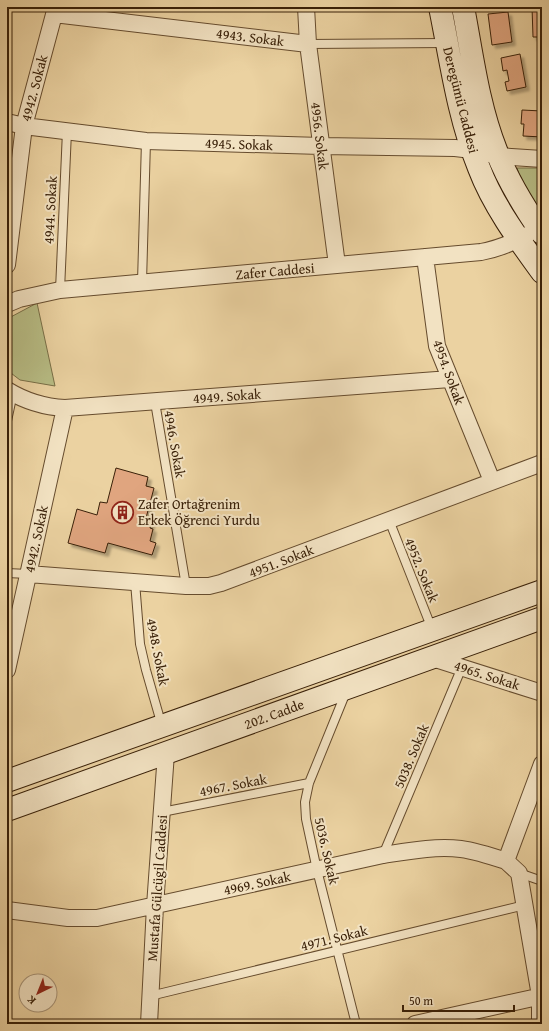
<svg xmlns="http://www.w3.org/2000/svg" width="549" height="1031" viewBox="0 0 549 1031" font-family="'Gentium Book Plus',serif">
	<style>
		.green { fill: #b7bc84; stroke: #786e46 }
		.building { fill: #e0a57f; stroke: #392008; filter: url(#shadow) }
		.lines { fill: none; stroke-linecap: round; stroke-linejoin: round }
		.service-casing { stroke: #664c2e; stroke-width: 10 }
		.minor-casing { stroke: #664c2e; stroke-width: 18 }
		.secondary-casing { stroke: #392008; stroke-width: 24 }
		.service { stroke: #f2e2c2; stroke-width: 8 }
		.minor { stroke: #f2e2c2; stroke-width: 16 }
		.secondary { stroke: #f2e2c2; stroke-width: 22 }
		.labels { text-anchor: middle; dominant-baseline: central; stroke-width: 4; stroke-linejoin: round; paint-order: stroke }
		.street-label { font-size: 14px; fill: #392008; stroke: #f2e2c2 }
		.poi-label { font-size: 14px; fill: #392008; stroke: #f2e2c2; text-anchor: start }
	</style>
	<defs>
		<filter id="shadow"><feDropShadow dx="3.5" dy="3.5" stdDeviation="1" flood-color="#0004"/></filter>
	</defs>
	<rect width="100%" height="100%" fill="#ebd2a1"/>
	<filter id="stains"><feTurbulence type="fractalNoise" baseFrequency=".005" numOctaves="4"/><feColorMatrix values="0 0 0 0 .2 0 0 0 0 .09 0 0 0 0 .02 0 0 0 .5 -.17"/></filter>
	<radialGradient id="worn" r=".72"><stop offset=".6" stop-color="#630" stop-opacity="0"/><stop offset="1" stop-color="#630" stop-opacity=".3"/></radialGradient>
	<path class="green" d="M 517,168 L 542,168 L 542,213 L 521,180 Z
		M 37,303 L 55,386 L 20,380 L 7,370 L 7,319 Z"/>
	<path class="building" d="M 532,7 L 542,7 L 542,37 L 533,37 Z
		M 508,12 L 512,42 L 492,45 L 488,14 Z
		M 538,53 L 542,53 L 542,83 L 538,83 Z
		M 520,54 L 526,87 L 507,91 L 505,82 L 509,81 L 507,70 L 503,71 L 501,58 Z
		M 522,110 L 542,111 L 542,137 L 523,136 L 524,124 L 521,124 Z
		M 116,468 L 148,477 L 146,486 L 154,488 L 146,518 L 152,519 L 150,528 L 153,529 L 150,541 L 156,543 L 152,555 L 108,543 L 105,553 L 68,543 L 77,509 L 97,515 L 100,502 L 107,503 Z"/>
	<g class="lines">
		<defs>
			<path id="service" d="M 308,44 L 445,43
				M 142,282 L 146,141
				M 60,290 L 67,131
				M 155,402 L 186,586
				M 7,421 L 13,393
				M 389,520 L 432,629
				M 7,573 L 28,574
				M 135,582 L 140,644 L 146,670 L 162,726
				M 346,692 L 309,783 L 305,802 L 306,819 L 317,870 L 356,1024
				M 162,812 L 309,783
				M 383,855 L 462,667
				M 519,873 L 542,881
				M 150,996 L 525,905"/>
			<path id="minor" d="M 306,7 L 308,44 L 337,265
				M 54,14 L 308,44
				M 7,122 L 24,126 L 146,141 L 321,146 L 455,148 L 472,150 L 498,156 L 542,159
				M 425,257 L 437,346 L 492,481
				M 7,265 L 24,126 L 56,7
				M 7,304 L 19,299 L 60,290 L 481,252 C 498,249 512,243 527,235
				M 7,390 C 25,401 43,407 65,408 L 450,379
				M 28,574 L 186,586 L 209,586 L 221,583 L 542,463
				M 432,658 L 542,693
				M 7,670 L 65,408
				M 7,910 L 68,918 L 97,918 L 383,855 C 409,851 435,846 461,849 C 476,851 491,856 506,861
				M 149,1024 L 155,906 L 166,753
				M 415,1024 L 542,996
				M 540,1024 L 540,996 L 519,873 L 506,861 L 542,764"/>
			<path id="secondary" d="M 440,7 C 451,61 458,116 479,168 C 493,205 518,239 542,272
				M 463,7 C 472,54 478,105 496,150 C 507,179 524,207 542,233
				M 7,781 L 542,591
				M 7,810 L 542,618"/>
		</defs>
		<use href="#service" class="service-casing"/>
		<use href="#minor" class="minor-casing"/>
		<use href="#secondary" class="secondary-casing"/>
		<use href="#service" class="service"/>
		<use href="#minor" class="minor"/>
		<use href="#secondary" class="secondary"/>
	</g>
	<defs>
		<symbol id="building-ring" viewBox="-11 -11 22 22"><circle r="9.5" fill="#f2e2c2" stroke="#8f2418" stroke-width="1.5"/><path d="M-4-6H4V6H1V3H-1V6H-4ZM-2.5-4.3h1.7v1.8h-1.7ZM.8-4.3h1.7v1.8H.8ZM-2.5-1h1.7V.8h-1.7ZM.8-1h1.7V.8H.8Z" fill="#8f2418"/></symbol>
	</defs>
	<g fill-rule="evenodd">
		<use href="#building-ring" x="110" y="500" width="25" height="25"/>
	</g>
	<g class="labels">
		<g class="street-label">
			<text transform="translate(250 37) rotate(7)">4943. Sokak</text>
			<text transform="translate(34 88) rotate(-75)">4942. Sokak</text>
			<text transform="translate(461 100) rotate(76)">Deregümü Caddesi</text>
			<text transform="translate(320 136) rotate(83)">4956. Sokak</text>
			<text transform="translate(239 144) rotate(2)">4945. Sokak</text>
			<text transform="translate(50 210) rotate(-87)">4944. Sokak</text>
			<text transform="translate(275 271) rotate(-5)">Zafer Caddesi</text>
			<text transform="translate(449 372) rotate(70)">4954. Sokak</text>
			<text transform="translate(227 396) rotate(-4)">4949. Sokak</text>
			<text transform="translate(175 444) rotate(80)">4946. Sokak</text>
			<text transform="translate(36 539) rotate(-78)">4942. Sokak</text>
			<text transform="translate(281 561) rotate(-21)">4951. Sokak</text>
			<text transform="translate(422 570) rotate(68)">4952. Sokak</text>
			<text transform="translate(158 652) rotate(79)">4948. Sokak</text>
			<text transform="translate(487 675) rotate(18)">4965. Sokak</text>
			<text transform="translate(274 714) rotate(-20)">202. Cadde</text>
			<text transform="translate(411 756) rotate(-67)">5038. Sokak</text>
			<text transform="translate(233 785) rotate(-11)">4967. Sokak</text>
			<text transform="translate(327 851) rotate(77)">5036. Sokak</text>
			<text transform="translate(257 883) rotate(-12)">4969. Sokak</text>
			<text transform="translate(157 888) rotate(-86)">Mustafa Gülcügil Caddesi</text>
			<text transform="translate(334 938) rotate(-14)">4971. Sokak</text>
		</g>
		<g class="poi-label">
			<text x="138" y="504">Zafer Ortağrenim<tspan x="138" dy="16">Erkek Öğrenci Yurdu</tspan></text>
		</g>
	</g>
	<rect width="549" height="1031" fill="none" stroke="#ebd2a1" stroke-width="24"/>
	<rect x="8" y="8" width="533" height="1015" fill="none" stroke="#392008" stroke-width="2"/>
	<rect x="12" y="12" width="525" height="1007" fill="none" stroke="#392008"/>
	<g transform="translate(38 993) rotate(223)"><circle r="19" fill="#f2e2c2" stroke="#a89478"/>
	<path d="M0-3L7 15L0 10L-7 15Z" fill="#8f2418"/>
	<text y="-6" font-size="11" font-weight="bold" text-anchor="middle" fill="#392008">K</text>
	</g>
	<path d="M403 1005v6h111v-6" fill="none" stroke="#392008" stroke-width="2"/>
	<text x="409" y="1005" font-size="12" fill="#392008" stroke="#f2e2c2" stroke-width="3" paint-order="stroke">50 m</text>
	<rect width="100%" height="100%" filter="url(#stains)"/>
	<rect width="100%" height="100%" fill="url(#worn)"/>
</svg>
